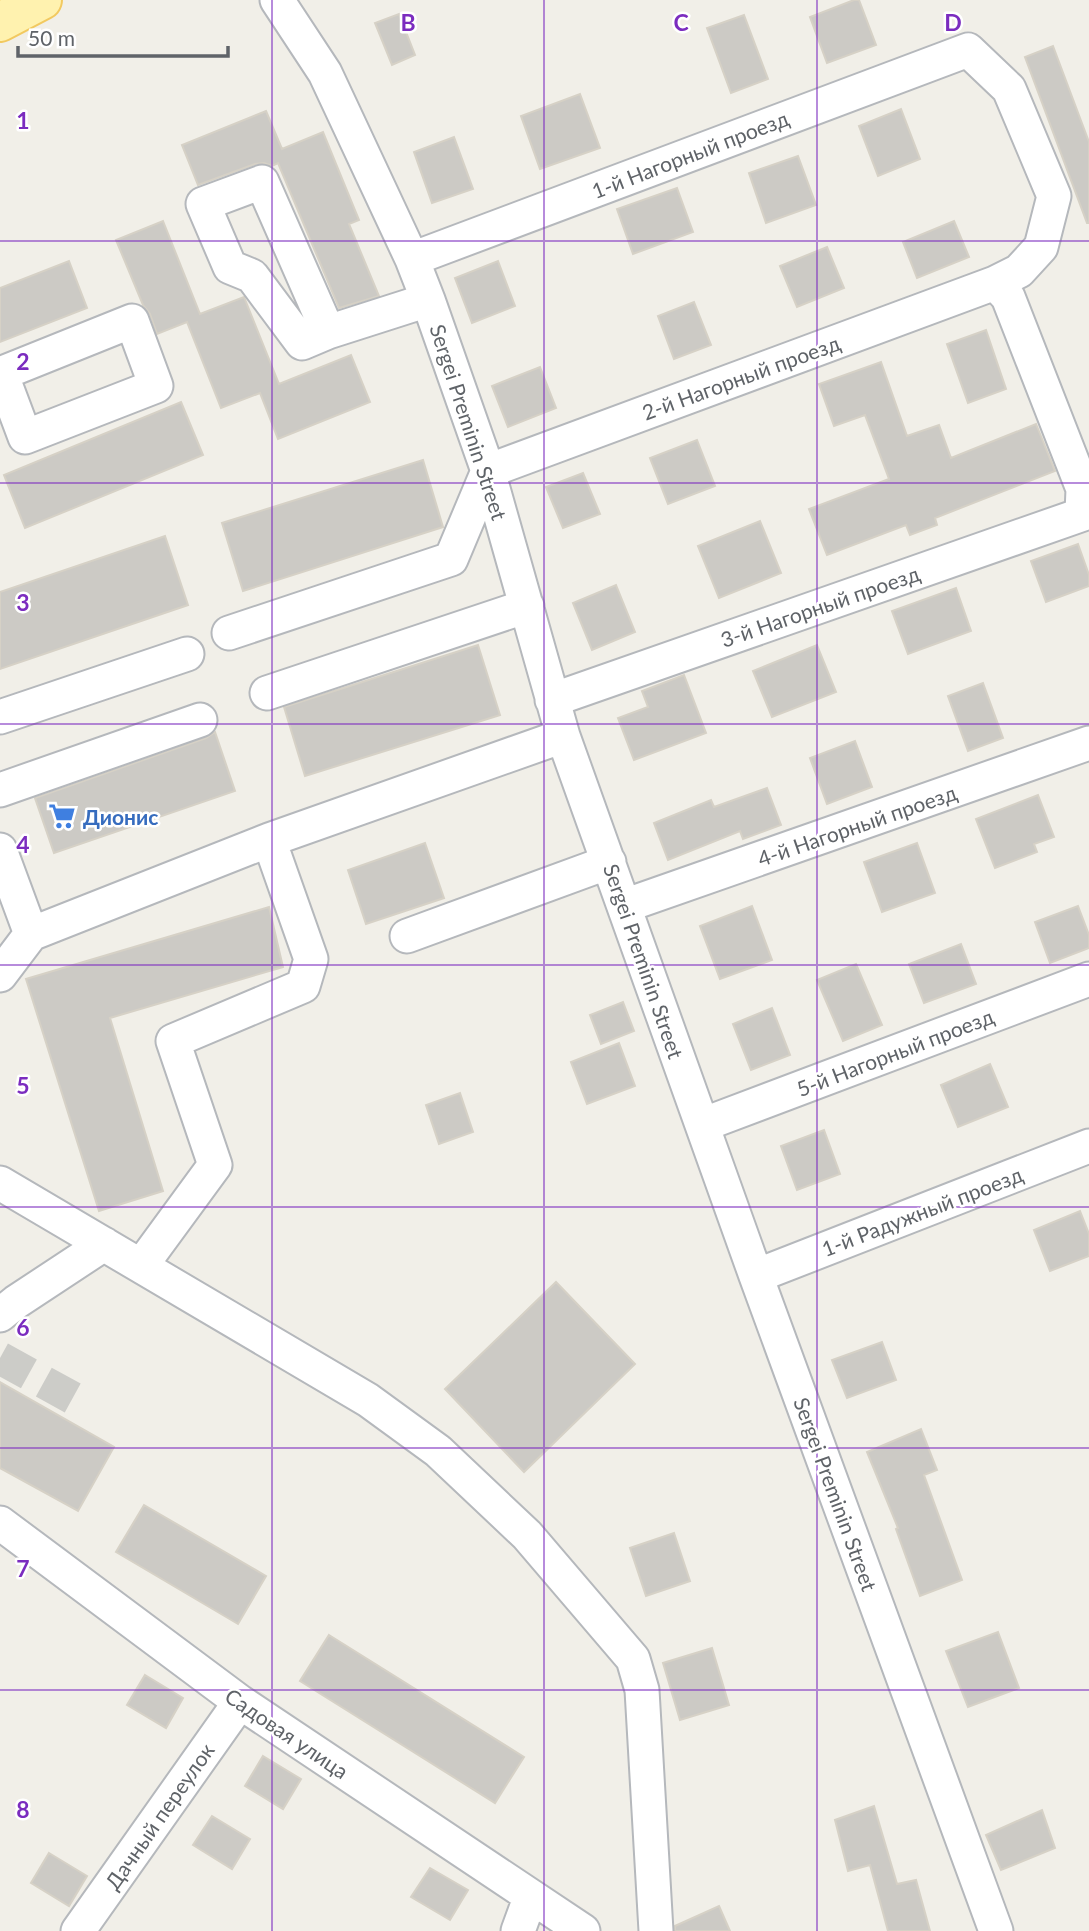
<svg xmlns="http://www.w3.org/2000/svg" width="1089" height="1931" viewBox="0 0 1089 1931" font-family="Lato,sans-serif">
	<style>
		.building { fill: #cccac5; stroke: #d6d1c6; stroke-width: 2 }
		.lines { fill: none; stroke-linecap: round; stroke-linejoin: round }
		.minor-tunnel { stroke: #ccccc8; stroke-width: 33; stroke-dasharray: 33 17; stroke-linecap: butt }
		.minor-casing { stroke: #b5b8bc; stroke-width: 37 }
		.major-casing { stroke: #f2c960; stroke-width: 42 }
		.minor { stroke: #fff; stroke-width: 33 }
		.major { stroke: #fff2af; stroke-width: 38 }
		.grid { fill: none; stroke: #7b2cbf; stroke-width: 2; stroke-opacity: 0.55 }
		.labels { text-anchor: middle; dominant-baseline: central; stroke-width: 5; stroke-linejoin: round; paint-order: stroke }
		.street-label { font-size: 21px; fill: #5f6368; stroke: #fff }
		.shop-label { font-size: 21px; font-weight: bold; fill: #366cbe; stroke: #fff; text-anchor: start }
		.grid-label { font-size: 23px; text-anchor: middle; font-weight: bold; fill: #7b2cbf; stroke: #fff; stroke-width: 5; stroke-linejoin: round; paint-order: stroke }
	</style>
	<rect width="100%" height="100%" fill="#f1efe8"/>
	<path class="building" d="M 854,0 L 859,0 L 876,45 L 827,63 L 810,17 Z
		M 399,14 L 415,55 L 392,65 L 375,23 Z
		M 744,15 L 768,79 L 731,93 L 707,28 Z
		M 1053,46 L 1089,142 L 1089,223 L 1087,223 L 1025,57 Z
		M 580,94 L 600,148 L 540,169 L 521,116 Z
		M 901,109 L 920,159 L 878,176 L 859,126 Z
		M 266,111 L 282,149 L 323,132 L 359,220 L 349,224 L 379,296 L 339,308 L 278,163 L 272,166 L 264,163 L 255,164 L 198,185 L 182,145 Z
		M 454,137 L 473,189 L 432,203 L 414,152 Z
		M 798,156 L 816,205 L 766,223 L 749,173 Z
		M 677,188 L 693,232 L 633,254 L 617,209 Z
		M 163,221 L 200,314 L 244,297 L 279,384 L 351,355 L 370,402 L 278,439 L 260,393 L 221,408 L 187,322 L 157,334 L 150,314 L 143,305 L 116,240 Z
		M 954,221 L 969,257 L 917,278 L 903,242 Z
		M 827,247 L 844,288 L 797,307 L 780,266 Z
		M 69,261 L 87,308 L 0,342 L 0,288 Z
		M 498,261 L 515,306 L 472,323 L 455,278 Z
		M 694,302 L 711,345 L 674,359 L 658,316 Z
		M 986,330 L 1006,389 L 968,403 L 947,344 Z
		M 881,362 L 907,436 L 939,425 L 951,458 L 1036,424 L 1055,471 L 935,518 L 937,525 L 910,535 L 906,525 L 827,555 L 809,509 L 889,479 L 865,415 L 834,426 L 819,384 Z
		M 540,367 L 556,408 L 508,427 L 492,386 Z
		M 181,402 L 203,455 L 25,528 L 4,475 Z
		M 697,440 L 715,486 L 668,504 L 650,458 Z
		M 423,460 L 443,527 L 243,591 L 222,523 Z
		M 583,473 L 600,514 L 563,528 L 546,487 Z
		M 760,521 L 781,573 L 719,598 L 698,546 Z
		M 165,536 L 188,605 L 0,669 L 0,592 Z
		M 1078,544 L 1089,575 L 1089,586 L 1046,602 L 1031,561 Z
		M 616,585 L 635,632 L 592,650 L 573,603 Z
		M 956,588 L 971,631 L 908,654 L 892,611 Z
		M 478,645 L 500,715 L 305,776 L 284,707 Z
		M 817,645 L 836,692 L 772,717 L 753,671 Z
		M 684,675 L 706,733 L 634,760 L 618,718 L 648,707 L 642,691 Z
		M 983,683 L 1003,738 L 968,751 L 948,696 Z
		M 215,732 L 235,791 L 54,853 L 35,798 L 206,738 Z
		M 855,741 L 872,787 L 827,804 L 810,758 Z
		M 767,788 L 781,825 L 743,839 L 740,831 L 668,860 L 654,823 L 711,800 L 714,807 Z
		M 1038,795 L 1054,837 L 1034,844 L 1037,852 L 995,868 L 976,819 Z
		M 425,843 L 444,898 L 366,924 L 348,870 Z
		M 917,843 L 935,893 L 882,912 L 864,862 Z
		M 752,906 L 772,960 L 720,979 L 700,926 Z
		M 1078,906 L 1089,935 L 1089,948 L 1050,963 L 1035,922 Z
		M 269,907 L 283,967 L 110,1018 L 163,1191 L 99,1211 L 26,979 Z
		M 961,944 L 976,984 L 924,1003 L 909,964 Z
		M 856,964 L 882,1025 L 843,1041 L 817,980 Z
		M 623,1002 L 634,1031 L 601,1044 L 590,1015 Z
		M 772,1008 L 790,1055 L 751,1070 L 733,1024 Z
		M 619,1043 L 635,1086 L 587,1104 L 571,1062 Z
		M 990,1064 L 1008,1107 L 958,1127 L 941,1085 Z
		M 460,1093 L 473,1132 L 439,1144 L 426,1105 Z
		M 824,1130 L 840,1174 L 797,1190 L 781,1146 Z
		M 1080,1211 L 1089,1234 L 1089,1256 L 1050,1271 L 1034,1230 Z
		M 556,1282 L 635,1364 L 524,1472 L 445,1389 Z
		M 882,1342 L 896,1380 L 847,1398 L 832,1360 Z
		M 0,1382 L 114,1447 L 78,1511 L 0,1468 Z
		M 921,1429 L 937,1470 L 924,1475 L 962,1580 L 920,1596 L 896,1529 L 898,1528 L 867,1452 Z
		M 144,1505 L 266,1576 L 238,1624 L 116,1552 Z
		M 674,1533 L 690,1581 L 646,1596 L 630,1548 Z
		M 998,1632 L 1019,1688 L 968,1707 L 946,1651 Z
		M 329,1635 L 524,1757 L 495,1803 L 300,1681 Z
		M 712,1648 L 729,1705 L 680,1720 L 663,1663 Z
		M 145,1675 L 183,1698 L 166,1728 L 127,1705 Z
		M 263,1756 L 301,1779 L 283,1809 L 245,1786 Z
		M 874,1806 L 897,1884 L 916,1880 L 930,1931 L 888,1931 L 870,1865 L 848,1871 L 835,1820 Z
		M 1042,1810 L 1055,1848 L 1001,1870 L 986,1835 Z
		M 212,1816 L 250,1839 L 232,1869 L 193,1845 Z
		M 49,1853 L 87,1876 L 69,1906 L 31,1883 Z
		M 430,1868 L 468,1890 L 450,1920 L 411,1897 Z
		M 719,1906 L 730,1931 L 675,1931 L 675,1926 Z"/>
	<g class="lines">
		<path class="minor-tunnel" d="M 0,1358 L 80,1402"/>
		<defs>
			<path id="minor" d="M 277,0 L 325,73 L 412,259 L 428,300 L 488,471 L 563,736 L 756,1276 L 996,1931
				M 995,283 L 1008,297 L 1083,489 L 1082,513
				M 328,332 L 302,343 L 252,276 L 230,267 L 203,204 L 262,182 L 328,332 L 428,300
				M 0,374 L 132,321 L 156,386 L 25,437 L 1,373
				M 229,633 L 451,559 L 488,471 L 995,283 L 1019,271 L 1041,247 L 1054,196 L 1009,89 L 968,50 L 412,259
				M 267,693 L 527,606
				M 552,700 L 1089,512
				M 0,717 L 187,654
				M 0,790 L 200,720
				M 0,850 L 31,934
				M 624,906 L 1089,743
				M 407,936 L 609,862
				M 0,975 L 31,934 L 269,840 L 563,736
				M 702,1125 L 1089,979
				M 0,1183 L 368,1400 L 438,1451 L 527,1535 L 633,1659 L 642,1690 L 656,1931
				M 141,1266 L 215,1165 L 173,1041 L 303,986 L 311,959 L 269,840
				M 756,1276 L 1089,1146
				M 0,1315 L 16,1302 L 104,1244
				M 0,1523 L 240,1702 L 583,1931
				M 78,1931 L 240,1702
				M 518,1931 L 530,1898"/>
			<path id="major" d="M 0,22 L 42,0"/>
		</defs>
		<use href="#minor" class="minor-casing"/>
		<use href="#major" class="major-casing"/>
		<use href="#minor" class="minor"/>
		<use href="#major" class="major"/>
	</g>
	<path class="grid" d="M 272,0 L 272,1931M 544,0 L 544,1931M 817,0 L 817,1931M 0,241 L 1089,241M 0,483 L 1089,483M 0,724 L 1089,724M 0,965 L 1089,965M 0,1207 L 1089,1207M 0,1448 L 1089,1448M 0,1690 L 1089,1690"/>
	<defs>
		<symbol id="supermarket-bare" viewBox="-9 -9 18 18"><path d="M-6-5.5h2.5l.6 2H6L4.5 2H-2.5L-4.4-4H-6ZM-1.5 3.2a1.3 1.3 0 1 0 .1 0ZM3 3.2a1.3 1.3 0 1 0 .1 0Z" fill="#3f7fe0" stroke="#fff" stroke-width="2.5" paint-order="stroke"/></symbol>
	</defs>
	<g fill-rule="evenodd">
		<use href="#supermarket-bare" x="43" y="797" width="38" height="38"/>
	</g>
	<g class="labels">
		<g class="street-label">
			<text transform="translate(690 154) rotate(-21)">1-й Нагорный проезд</text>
			<text transform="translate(741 377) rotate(-20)">2-й Нагорный проезд</text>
			<text transform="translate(469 422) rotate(72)">Sergei Preminin Street</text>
			<text transform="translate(820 606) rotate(-19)">3-й Нагорный проезд</text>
			<text transform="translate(857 825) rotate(-19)">4-й Нагорный проезд</text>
			<text transform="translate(644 961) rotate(71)">Sergei Preminin Street</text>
			<text transform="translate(895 1052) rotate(-21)">5-й Нагорный проезд</text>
			<text transform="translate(922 1211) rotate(-21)">1-й Радужный проезд</text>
			<text transform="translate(836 1494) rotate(70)">Sergei Preminin Street</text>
			<text transform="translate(287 1733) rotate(34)">Садовая улица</text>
			<text transform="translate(159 1816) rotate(-55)">Дачный переулок</text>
		</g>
		<g class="shop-label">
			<text x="83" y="816">Дионис</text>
		</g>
	</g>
	<g class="grid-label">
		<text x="408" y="31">B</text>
		<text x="681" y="31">C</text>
		<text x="953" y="31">D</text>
		<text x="23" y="129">1</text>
		<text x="23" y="370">2</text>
		<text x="23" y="611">3</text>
		<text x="23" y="853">4</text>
		<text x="23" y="1094">5</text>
		<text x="23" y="1336">6</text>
		<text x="23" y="1577">7</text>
		<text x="23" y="1818">8</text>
	</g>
	<path d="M18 46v10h210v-10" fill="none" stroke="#5f6368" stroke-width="3.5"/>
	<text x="28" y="46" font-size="21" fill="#5f6368" stroke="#ffffff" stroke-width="5" paint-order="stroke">50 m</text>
</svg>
